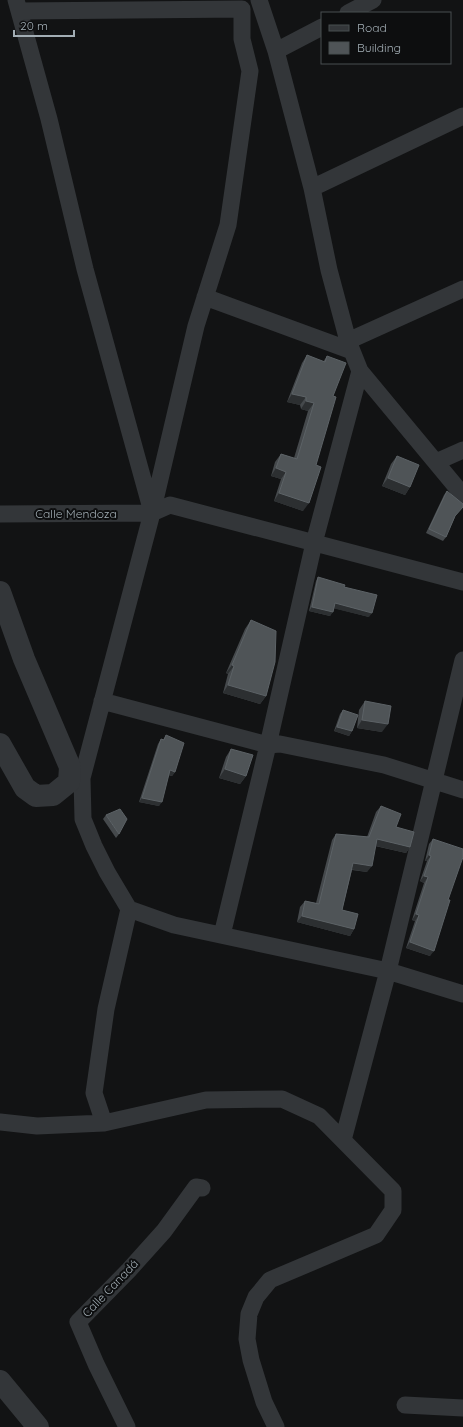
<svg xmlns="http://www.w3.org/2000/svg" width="463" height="1427" viewBox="0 0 463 1427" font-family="Quicksand,sans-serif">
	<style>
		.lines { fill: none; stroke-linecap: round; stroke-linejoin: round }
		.minor { stroke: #333639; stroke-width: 17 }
		.tertiary { stroke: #333639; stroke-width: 22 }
		.wall { fill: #45494c }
		.shaded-wall { fill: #2c2f31 }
		.building { fill: #4f5457; stroke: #5c6266 }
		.labels { text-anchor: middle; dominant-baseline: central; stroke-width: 4; stroke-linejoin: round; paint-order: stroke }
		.street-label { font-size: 12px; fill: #a3aeb5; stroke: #0d0e0f }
	</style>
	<rect width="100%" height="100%" fill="#121314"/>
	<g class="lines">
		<path class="minor" d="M 16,0 L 49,119 L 85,269 L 152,512
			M 259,0 L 276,51 L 312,188 L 329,270 L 348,341 L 360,371 L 463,495
			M 19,11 L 242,9 L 242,39 L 250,71 L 228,225 L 196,326 L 152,513 L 82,778 L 83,819 L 94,846 L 107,872 L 129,909 L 174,925 L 388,971 L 463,994
			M 348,13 L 373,0
			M 276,51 L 322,27
			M 312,188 L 463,116
			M 205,297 L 352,351
			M 348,341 L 463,289
			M 436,462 L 463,450
			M 0,514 L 152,513 L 170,505 L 463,582
			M 102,701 L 268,745 L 280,744 L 384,765 L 463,790
			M 222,935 L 268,745 L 314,543 L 360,371
			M 0,1122 L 37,1126 L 104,1123 L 206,1100 L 282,1099 L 319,1116 L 393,1191 L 393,1210 L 376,1235 L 270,1280 L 256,1297 L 249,1314 L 247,1339 L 251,1360 L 264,1402 L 276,1427
			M 104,1123 L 94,1093 L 106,1009 L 129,909
			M 343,1140 L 388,971 L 463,660
			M 405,1405 L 463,1408
			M 127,1427 L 96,1364 L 78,1322 L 129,1270 L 164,1231 L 196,1187 L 202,1188"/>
		<path class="tertiary" d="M 0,592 L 24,659 L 70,767 L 69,782 L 53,795 L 36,796 L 25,788 L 0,744
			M 0,1381 L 38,1427"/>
	</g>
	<path class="wall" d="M 307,355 L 323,362 L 327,356 L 333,396 L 303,511 L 274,501 L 281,479 L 271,476 L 275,462 L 281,454 L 294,458 L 308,411 L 301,409 L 300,405 L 287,402 L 302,363 Z
		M 397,456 L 410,487 L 405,495 L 382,486 L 391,464 Z
		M 447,491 L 455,517 L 446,537 L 443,541 L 426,533 L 444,495 Z
		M 318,577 L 344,587 L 369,617 L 334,608 L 330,616 L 309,611 L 316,581 Z
		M 251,620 L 266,696 L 260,704 L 223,693 L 228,674 L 226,673 L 245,629 Z
		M 365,701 L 382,732 L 357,728 L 359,710 Z
		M 343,710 L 352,731 L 349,736 L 334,731 L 340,714 Z
		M 166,735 L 175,772 L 172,776 L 168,775 L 159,806 L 139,802 L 158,744 L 161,739 L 163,740 Z
		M 231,749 L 246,776 L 240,784 L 219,778 L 226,757 Z
		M 381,806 L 410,847 L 406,853 L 375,846 L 367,872 L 352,870 L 342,910 L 354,929 L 350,936 L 297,922 L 300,907 L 305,901 L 316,903 L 332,840 L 336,834 L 367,837 L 376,812 Z
		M 106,815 L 119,834 L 116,838 L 103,819 Z
		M 433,839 L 448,900 L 430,956 L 406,948 L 415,921 L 412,920 L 424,883 L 420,881 L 427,861 L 425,861 L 429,844 Z"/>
	<path class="shaded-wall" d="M 292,394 L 306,397 L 300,405 L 287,402 Z
		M 306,401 L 314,403 L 308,411 L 301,409 Z
		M 276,468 L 286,472 L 281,479 L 271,476 Z
		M 388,478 L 410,487 L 405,495 L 382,486 Z
		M 279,493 L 309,503 L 303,511 L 274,501 Z
		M 335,603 L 372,613 L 369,617 L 332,608 Z
		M 312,607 L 333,612 L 330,616 L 309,611 Z
		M 232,665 L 234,666 L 228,674 L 226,673 Z
		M 228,685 L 266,696 L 260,704 L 223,693 Z
		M 362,720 L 388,724 L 382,732 L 357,728 Z
		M 337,727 L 352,731 L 349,736 L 334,731 Z
		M 225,769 L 246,776 L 240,784 L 219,778 Z
		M 170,770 L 175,772 L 172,776 L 167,774 Z
		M 142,798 L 162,802 L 159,806 L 139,802 Z
		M 377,839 L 410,847 L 406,853 L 372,845 Z
		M 429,855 L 431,856 L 427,861 L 425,861 Z
		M 353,863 L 372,866 L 367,872 L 349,869 Z
		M 424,876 L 428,877 L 424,883 L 420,881 Z
		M 416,914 L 419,915 L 415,921 L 412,920 Z
		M 302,916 L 354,929 L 350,936 L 297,922 Z
		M 410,942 L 434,951 L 430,956 L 406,948 Z"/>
	<path class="building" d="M 307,355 L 325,362 L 327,356 L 346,363 L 333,396 L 336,397 L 316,465 L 321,467 L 309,503 L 279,493 L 286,472 L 276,468 L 281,454 L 297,459 L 314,403 L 306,401 L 306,397 L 292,394 Z
		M 397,456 L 419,465 L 410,487 L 388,478 Z
		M 447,491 L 463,504 L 463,507 L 455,516 L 446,537 L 429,529 Z
		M 318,577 L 345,585 L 344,587 L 377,595 L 372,613 L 335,603 L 333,612 L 312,607 Z
		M 251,620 L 276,631 L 275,662 L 266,696 L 228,685 L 234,666 L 232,665 Z
		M 365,701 L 391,706 L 388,724 L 362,720 Z
		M 343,710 L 358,715 L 352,731 L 337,727 Z
		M 166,735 L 184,743 L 175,772 L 170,770 L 162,802 L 142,798 L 161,739 L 164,740 Z
		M 231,749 L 253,755 L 246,776 L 225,769 Z
		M 381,806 L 401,814 L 396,827 L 414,832 L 410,847 L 377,839 L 372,866 L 353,863 L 342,910 L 358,914 L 354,929 L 302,916 L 305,901 L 319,904 L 336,834 L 369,837 Z
		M 120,809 L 127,819 L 119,834 L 106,815 Z
		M 433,839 L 463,849 L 463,857 L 448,900 L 450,900 L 434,951 L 410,942 L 419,915 L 416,914 L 428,877 L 424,876 L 431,856 L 429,855 Z"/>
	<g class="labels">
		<g class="street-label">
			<text x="76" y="513">Calle Mendoza</text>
			<text transform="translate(110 1288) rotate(-46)">Calle Canadá</text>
		</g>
	</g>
	<rect x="321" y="12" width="130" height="52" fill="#0d0e0f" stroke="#494e51"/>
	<rect x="329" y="25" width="20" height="6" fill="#333639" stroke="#494e51"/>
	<text x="357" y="32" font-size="12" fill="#a3aeb5">Road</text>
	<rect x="329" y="42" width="20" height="12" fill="#4f5457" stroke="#494e51"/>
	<text x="357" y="52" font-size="12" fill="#a3aeb5">Building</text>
	<path d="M14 30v6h60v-6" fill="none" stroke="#a3aeb5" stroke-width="2"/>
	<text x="20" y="30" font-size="12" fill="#a3aeb5" stroke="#0d0e0f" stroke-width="3" paint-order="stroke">20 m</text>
</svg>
